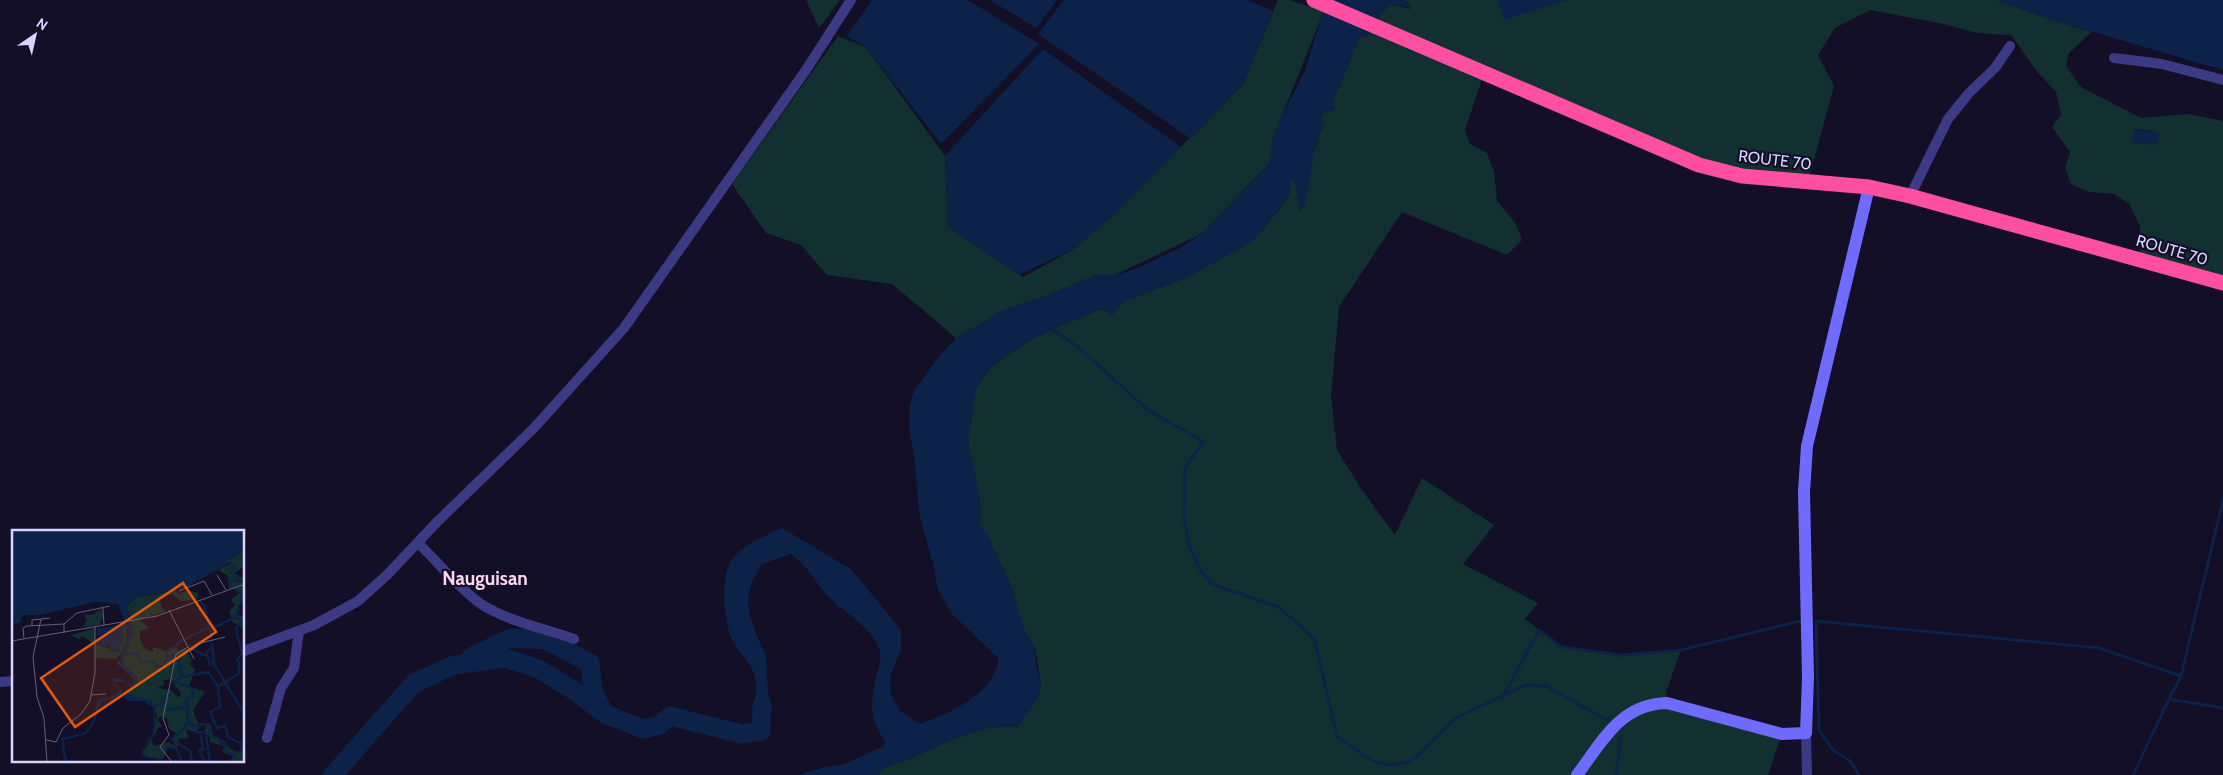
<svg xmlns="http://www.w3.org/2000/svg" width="2223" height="775" viewBox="0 0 2223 775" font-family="Cabin,sans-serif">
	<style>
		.green { fill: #12302f; fill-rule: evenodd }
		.water { fill: #0c2248 }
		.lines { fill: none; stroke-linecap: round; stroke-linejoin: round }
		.stream { stroke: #0c2248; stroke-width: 3 }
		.river { stroke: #0c2248; stroke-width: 19 }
		.street { stroke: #3d3a85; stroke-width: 10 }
		.secondary { stroke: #6f6bff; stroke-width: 12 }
		.highway { stroke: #ff4fa3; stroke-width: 15 }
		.labels { text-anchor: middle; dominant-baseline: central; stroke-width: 4.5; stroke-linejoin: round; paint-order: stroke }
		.street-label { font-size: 16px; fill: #d9d4ff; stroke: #130f26 }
		.quarter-label { font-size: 19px; font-weight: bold; fill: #ffd6f0; stroke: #130f26 }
		.inset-river { fill: none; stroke: #0c2248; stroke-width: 2.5 }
		.inset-road { fill: none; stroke: #625e7d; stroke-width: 1 }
		.view { fill: #e8590c; fill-opacity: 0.15; stroke: #e8590c; stroke-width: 2.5 }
		.inset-edge { fill: none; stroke: #d9d4ff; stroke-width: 2.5 }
	</style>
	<rect width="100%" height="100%" fill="#130f26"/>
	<path class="green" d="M 806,0 L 840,0 L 819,28 Z
		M 1278,0 L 1289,0 L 1324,11 L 1275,133 L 1269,164 L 1201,234 L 1115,275 L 1021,304 L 956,338 L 892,284 L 827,275 L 801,245 L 766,233 L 732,184 L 838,36 L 866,47 L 945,156 L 948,227 L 1023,277 L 1074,249 L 1143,185 L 1243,84 Z
		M 1404,0 L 1997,0 L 2052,20 L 2092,32 L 2069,53 L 2066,66 L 2081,87 L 2141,118 L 2188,114 L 2223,121 L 2223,283 L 2140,259 L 2140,226 L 2129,204 L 2114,194 L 2089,192 L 2071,184 L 2065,168 L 2070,152 L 2052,127 L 2061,115 L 2056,92 L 2038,73 L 2011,35 L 1976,33 L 1944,24 L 1870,10 L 1835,28 L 1818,55 L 1834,86 L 1808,182 L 1742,176 L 1484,73 L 1465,130 L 1470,144 L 1487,153 L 1494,171 L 1497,201 L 1516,224 L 1522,240 L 1507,255 L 1402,212 L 1339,307 L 1331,396 L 1337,450 L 1362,490 L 1395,535 L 1422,478 L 1494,525 L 1463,564 L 1538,603 L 1525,619 L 1562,647 L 1621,655 L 1681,650 L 1666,692 L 1667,703 L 1782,734 L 1768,775 L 878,775 C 886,764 899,763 912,758 C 943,744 983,722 1018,727 L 1038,697 L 1041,685 L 1035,646 L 1023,629 L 1012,588 L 986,532 L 979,525 C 985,496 971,468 968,439 C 968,432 971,423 972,416 C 973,409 973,400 975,393 C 988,352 1065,323 1102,309 L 1112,315 L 1123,301 L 1186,278 L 1260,233 L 1290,195 L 1289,181 L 1295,180 L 1301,211 C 1309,183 1311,151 1324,125 L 1320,117 L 1333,102 L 1359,38 L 1369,35 L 1381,14 L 1390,4 L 1411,9 L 1411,6 ZM 2140,129 L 2158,133 L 2152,146 L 2146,141 L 2142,144 L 2133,142 L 2132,140 L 2134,133 Z"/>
	<path class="water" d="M 872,0 L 968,0 L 1039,44 L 941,144 L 866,47 L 847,36 Z
		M 990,0 L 1057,0 L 1036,28 Z
		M 1064,0 L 1248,0 L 1273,11 L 1243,84 L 1191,139 L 1038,34 Z
		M 1327,0 L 1404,0 L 1412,8 L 1390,4 L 1381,14 L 1369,35 L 1359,38 L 1333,102 L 1335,111 L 1325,111 L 1320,117 L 1324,125 L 1316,144 L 1305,205 L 1300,212 L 1295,181 L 1289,181 L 1290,195 L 1253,241 L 1186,278 L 1123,301 L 1112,315 L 1102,309 C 1065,323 988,352 975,394 C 973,400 973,409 972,416 C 971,423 968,432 968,439 C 971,468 985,496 979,525 L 986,532 L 1012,588 L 1023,629 L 1035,646 L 1036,663 L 1041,685 L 1038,697 L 1018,727 C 983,722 943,744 912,758 C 899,763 886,764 878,775 L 797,775 L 824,767 L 842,765 L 882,747 L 886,742 C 869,720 870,704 876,678 C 878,669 882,661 880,652 C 874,628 844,613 828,596 C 815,582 807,565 791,554 L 762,564 L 752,582 L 748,597 L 749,614 L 761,646 L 766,655 L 769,707 L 767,721 L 761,731 C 748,721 760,691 755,676 C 751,663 738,652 732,640 C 724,622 720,579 731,561 C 738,547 768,534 782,528 L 852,570 L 901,630 L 901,649 L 890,677 L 891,694 L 900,711 L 920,724 C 949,713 994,695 999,659 L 951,613 L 938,590 L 933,564 L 919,513 L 915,462 L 909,429 L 909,408 L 914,391 L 936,360 L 956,338 L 1003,310 L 1040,298 L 1097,274 L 1115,275 L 1133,270 L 1180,248 L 1201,234 L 1269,164 L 1272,141 L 1280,119 L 1304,73 Z
		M 1497,0 L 1567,0 L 1504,20 Z
		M 1997,0 L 2223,0 L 2223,70 L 2052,20 Z
		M 1043,49 L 1181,147 L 1113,216 L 1074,249 L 1019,275 L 948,227 L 945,156 Z
		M 2134,129 L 2158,133 L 2159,142 L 2152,146 L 2146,141 L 2142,144 L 2134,142 L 2132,140 Z"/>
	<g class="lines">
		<path class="stream" d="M 1049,328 L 1078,347 L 1149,411 L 1203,441 L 1185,469 L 1184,519 L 1190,547 L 1201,571 L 1211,584 L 1279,607 L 1314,638 L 1337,736 C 1363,754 1377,773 1411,761 L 1456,718 L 1525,685 L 1546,686 L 1614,724
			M 1504,695 L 1539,630 L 1562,647 L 1621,655 L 1681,650 L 1804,620
			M 2169,699 L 2181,676 L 2223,500
			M 1616,775 L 1621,736
			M 1859,775 L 1850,761 L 1833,750 L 1819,730 L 1816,621 L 2099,648 L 2181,676
			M 2133,775 L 2169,699 L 2223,708"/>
		<path class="river" d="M 471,657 L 510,638 L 546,640 L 590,663 L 593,691 L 603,711
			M 333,775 L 414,683 L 454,665 L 505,658 L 539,669 L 576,692 L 605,714 L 643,729 L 660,725 L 670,716 L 742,734 L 761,731 L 762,705"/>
		<path class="street" d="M 2114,58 L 2162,64 L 2223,80
			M 1910,196 L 1948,119 L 1969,93 L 1995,68 L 2010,46
			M 418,543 C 439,563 457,587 481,604 C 509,622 544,628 574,639
			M 244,651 L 314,625 L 358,601 L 387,575 L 437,522 L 534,428 L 624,328 L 806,70 L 851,0
			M 0,682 L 14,681
			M 1806,733 L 1807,775
			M 267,738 L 281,688 L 294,668 L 299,631"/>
		<path class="secondary" d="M 1577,775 C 1602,742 1620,704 1667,703 L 1782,734 L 1806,733 L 1808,677 L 1804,492 L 1807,446 L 1869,187"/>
		<path class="highway" d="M 1314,0 L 1699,165 L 1742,176 L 1869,187 L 1910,196 L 2223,283"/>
	</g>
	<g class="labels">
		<g class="street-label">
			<text transform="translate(1775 160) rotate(7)">ROUTE 70</text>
			<text transform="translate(2172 250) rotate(16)">ROUTE 70</text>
		</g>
		<g class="quarter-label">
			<text x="485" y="578">Nauguisan</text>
		</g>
	</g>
	<g transform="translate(12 530)">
		<rect width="232" height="232" fill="#130f26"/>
		<path d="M 232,22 L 232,37 L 222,43 L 232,49 L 232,45 L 232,74 L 227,75 L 226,85 L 232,86 L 232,99 L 220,91 L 217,81 L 224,75 L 218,70 L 227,64 L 222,58 L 217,60 L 216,46 L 206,40 L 220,33 L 211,31 ZM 164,60 L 166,64 L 176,60 L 186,63 L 185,70 L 169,71 L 159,64 L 149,68 L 148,73 L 153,82 L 127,89 L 137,98 L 128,101 L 128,110 L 134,119 L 141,122 L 141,117 L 157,122 L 164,117 L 166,121 L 174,118 L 180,131 L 178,135 L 183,139 L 177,156 L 193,162 L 181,180 L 186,193 L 198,194 L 202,207 L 210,214 L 213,212 L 218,219 L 226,222 L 232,218 L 232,232 L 217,232 L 221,227 L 211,222 L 212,216 L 198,212 L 197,205 L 192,204 L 194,195 L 188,196 L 184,202 L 174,200 L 177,208 L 166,209 L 167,215 L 164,218 L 157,217 L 151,229 L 137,228 L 131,222 L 141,206 L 145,184 L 139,172 L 115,164 L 125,151 L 109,131 L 121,104 L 115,77 L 123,68 ZM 158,149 L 169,163 L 167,168 L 159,160 L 145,158 L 152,155 L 151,150 ZM 150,186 L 155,189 L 157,199 L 164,203 L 159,209 L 164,216 L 156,212 L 143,216 L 139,211 L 146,198 L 150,196 L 145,189 ZM 90,79 L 91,86 L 87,95 L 70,97 L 75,91 L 72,85 L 83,84 L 83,82 ZM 114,92 L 116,111 L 105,129 L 84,128 L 84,114 L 107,122 L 111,93 ZM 83,98 L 83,115 L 70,106 L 67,109 L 59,105 Z" fill="#12302f" fill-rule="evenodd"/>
		<path d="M 0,1 L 232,1 L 232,22 L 213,30 L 222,34 L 217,33 L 175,57 L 123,68 L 115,76 L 121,106 L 108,130 L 126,148 L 115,164 L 142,171 L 138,172 L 144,180 L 143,200 L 139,208 L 133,216 L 131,222 L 137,228 L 151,229 L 153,232 L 129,226 L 130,219 L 141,202 L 142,179 L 132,171 L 115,171 L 111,166 L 118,157 L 114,152 L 102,151 L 109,162 L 100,152 L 102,148 L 108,148 L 119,155 L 122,149 L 105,134 L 117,104 L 106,74 L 83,72 L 28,85 L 10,85 L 8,93 L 0,93 ZM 111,94 L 111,106 L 99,106 L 111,107 L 106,122 L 100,122 L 97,113 L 96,117 L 85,114 L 85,107 L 97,106 L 85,106 L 85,99 Z" fill="#0c2248"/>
		<path class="inset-river" d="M 219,57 L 217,50 L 229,51 L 220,43 L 223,33M 224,59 L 230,65 L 229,74M 188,72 L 192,75 L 197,96M 227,78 L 224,87 L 230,91 L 224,98 L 225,104 L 230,122 L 233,122M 199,108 L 198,99 L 224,87M 173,109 L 197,97M 200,113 L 202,134 L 233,185M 178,117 L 191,125 L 195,124M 200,118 L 194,122 L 198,135 L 201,134M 109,124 L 125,124 L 129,132 L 141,132 L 146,137 L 152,136 L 156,126 L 163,125M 165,126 L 170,146 L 163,152 L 180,158 L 181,165 L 175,169 L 176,191 L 170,201 L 160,209 L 178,221 L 180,232M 155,127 L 155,122 L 171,110M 171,147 L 196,142 L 206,156M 142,177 L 152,172 L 154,165M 154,180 L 171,177 L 175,170M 177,191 L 181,196 L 195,194 L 199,205 L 213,213 L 212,220 L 221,225 L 224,232M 181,196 L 185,202 L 194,203 L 198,232M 189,205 L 191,219 L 187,220 L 193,232M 233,207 L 228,213 L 233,227M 228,213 L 216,207 L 213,196 L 205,198 L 198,182 L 208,177 L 206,157 L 226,144 L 228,134 L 225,130 L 230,123M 153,220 L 158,217 L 164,218 L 170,232M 56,232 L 52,226 L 51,209 L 74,203 L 82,191 L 87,171 L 102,167 L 109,162 L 108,159"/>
		<path class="inset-road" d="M 205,45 L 214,60M 167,61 L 192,51 L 200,65M 91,78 L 92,95M 157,80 L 182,129M 29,89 L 21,127 L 25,167 L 32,188 L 35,232M 52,94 L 65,83 L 98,76M 20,96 L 20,90 L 38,88M 12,109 L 11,98 L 15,96 L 52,94 L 52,103M 0,111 L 145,86 L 233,54M 179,121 L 189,113 L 213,107M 79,165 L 94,164M 34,210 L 44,212 L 51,198 L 69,184 L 78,171 L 83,142 L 83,97M 160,232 L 148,217 L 157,205 L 151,188 L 164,124 L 176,117"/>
		<path class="view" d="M 171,53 L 204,102 L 63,197 L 29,148 Z"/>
		<rect width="232" height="232" class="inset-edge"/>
	</g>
	<g transform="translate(35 35) rotate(34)" stroke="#130f26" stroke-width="4" paint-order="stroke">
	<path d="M0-4L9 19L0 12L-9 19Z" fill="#d9d4ff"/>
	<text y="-8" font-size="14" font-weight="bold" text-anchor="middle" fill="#d9d4ff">N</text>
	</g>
</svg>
